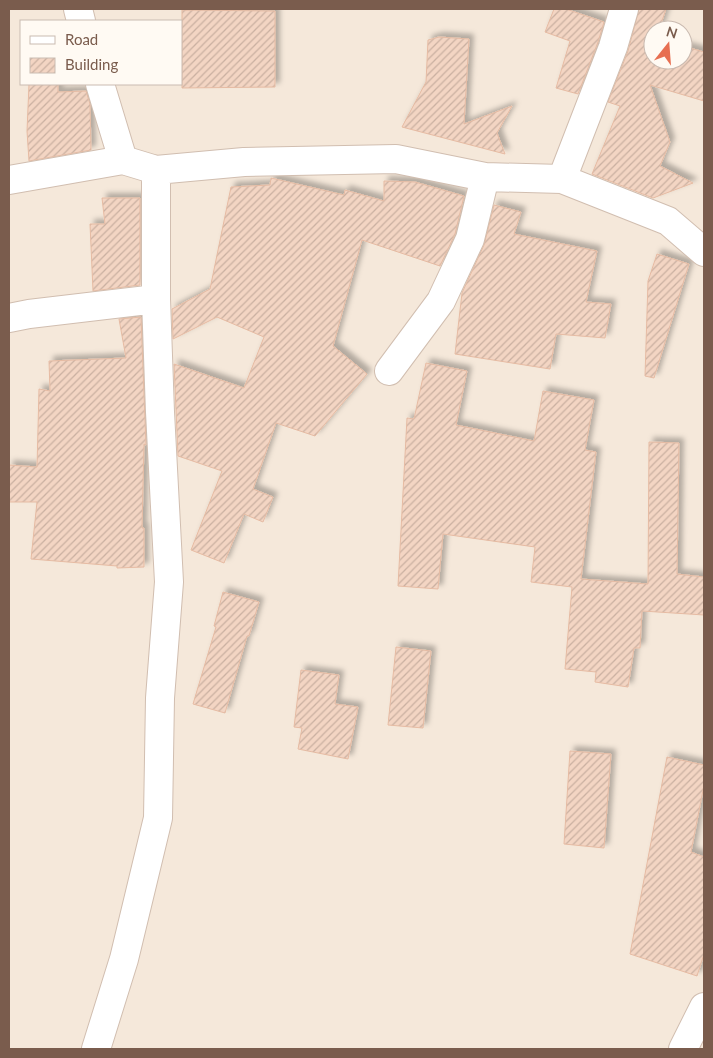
<svg xmlns="http://www.w3.org/2000/svg" width="713" height="1058" viewBox="0 0 713 1058" font-family="Lato,sans-serif">
	<style>
		.residential { fill: #f5e8da; fill-rule: evenodd }
		.building { fill: url(#building-hatch); stroke: #e6bba3; filter: url(#shadow) }
		.lines { fill: none; stroke-linecap: round; stroke-linejoin: round }
		.minor-casing { stroke: #d1beb0; stroke-width: 30 }
		.minor { stroke: #fff; stroke-width: 28 }
	</style>
	<defs>
		<pattern id="building-hatch" width="6" height="6" patternUnits="userSpaceOnUse" patternTransform="scale(1.25)"><rect width="6" height="6" fill="#f3d5c3"/><path d="M-1 1l2-2M0 6l6-6M5 7l2-2" fill="none" stroke="#cab0a1"/></pattern>
		<filter id="shadow"><feDropShadow dx="4.5" dy="-4.5" stdDeviation="2.5" flood-color="#0004"/></filter>
	</defs>
	<rect width="100%" height="100%" fill="#fdf6ec"/>
	<path class="residential" d="M 9,9 L 704,9 L 704,1049 L 9,1049 ZM 21,21 L 181,21 L 181,84 L 21,84 ZM 653,30 L 683,30 L 683,60 L 653,60 Z"/>
	<path class="building" d="M 554,9 L 566,9 L 604,22 L 598,42 L 578,94 L 556,88 L 570,41 L 545,32 Z
		M 639,9 L 666,9 L 659,30 L 653,30 L 653,60 L 683,60 L 683,46 L 704,52 L 704,101 L 650,85 L 670,142 L 660,166 L 693,183 L 653,198 L 592,174 L 620,106 L 608,102 L 628,51 Z
		M 182,10 L 275,11 L 275,87 L 182,88 Z
		M 439,37 L 469,39 L 464,124 L 512,106 L 497,133 L 505,154 L 402,127 L 426,82 L 428,40 Z
		M 29,84 L 58,84 L 58,92 L 86,91 L 90,104 L 91,150 L 29,161 L 27,131 Z
		M 271,178 L 344,195 L 345,190 L 384,201 L 384,181 L 415,182 L 464,196 L 455,234 L 440,266 L 362,240 L 333,346 L 367,374 L 315,436 L 276,423 L 253,489 L 273,497 L 263,522 L 244,514 L 224,563 L 191,550 L 222,471 L 178,456 L 174,364 L 244,388 L 264,337 L 217,317 L 173,339 L 172,309 L 210,289 L 231,187 L 270,185 Z
		M 102,198 L 140,198 L 140,285 L 93,291 L 90,224 L 105,224 Z
		M 494,205 L 521,212 L 514,234 L 597,251 L 586,302 L 611,304 L 605,338 L 556,334 L 550,369 L 455,354 L 462,293 L 484,245 Z
		M 657,254 L 689,264 L 654,378 L 645,376 L 648,281 Z
		M 141,317 L 146,445 L 144,444 L 142,528 L 144,528 L 144,567 L 117,568 L 117,566 L 31,559 L 37,502 L 9,502 L 9,465 L 37,467 L 39,389 L 50,391 L 49,361 L 126,358 L 119,319 Z
		M 426,363 L 467,371 L 456,425 L 534,441 L 543,391 L 594,400 L 585,450 L 596,452 L 581,579 L 648,584 L 649,442 L 679,443 L 677,574 L 704,577 L 704,615 L 642,611 L 640,648 L 634,648 L 628,687 L 595,682 L 596,672 L 565,669 L 572,587 L 531,582 L 535,547 L 443,534 L 438,589 L 398,586 L 407,418 L 414,419 Z
		M 223,592 L 259,602 L 249,636 L 247,636 L 225,713 L 193,704 L 216,627 L 214,626 Z
		M 396,647 L 431,651 L 423,728 L 388,725 Z
		M 301,670 L 339,675 L 335,704 L 358,707 L 348,759 L 298,749 L 302,728 L 294,727 Z
		M 570,751 L 611,754 L 604,848 L 564,844 Z
		M 667,757 L 704,765 L 704,785 L 691,852 L 704,857 L 704,954 L 697,976 L 630,954 Z"/>
	<g class="lines">
		<defs>
			<path id="minor" d="M 78,9 L 81,21
				M 100,84 L 123,160
				M 562,179 L 613,47 L 624,9
				M 9,180 L 123,160 L 156,170 L 244,162 L 396,159 L 485,177 L 562,179 L 668,221 L 704,252
				M 9,318 L 29,314 L 156,299
				M 389,371 L 441,301 L 470,239 L 485,177
				M 96,1049 L 124,959 L 158,818 L 160,698 L 169,582 L 160,412 L 156,299 L 156,170
				M 683,1049 L 704,1007"/>
		</defs>
		<use href="#minor" class="minor-casing"/>
		<use href="#minor" class="minor"/>
	</g>
	<rect width="713" height="1058" fill="none" stroke="#7a5c4d" stroke-width="20"/>
	<rect x="20" y="20" width="162" height="65" fill="#fffaf3" stroke="#cabbb1"/>
	<rect x="30" y="36" width="25" height="8" fill="#ffffff" stroke="#cabbb1"/>
	<text x="65" y="45" font-size="15" fill="#7a5c4d">Road</text>
	<rect x="30" y="58" width="25" height="15" fill="url(#building-hatch)" stroke="#cabbb1"/>
	<text x="65" y="70" font-size="15" fill="#7a5c4d">Building</text>
	<g transform="translate(668 45) rotate(17)"><circle r="24" fill="#fffaf3" stroke="#cabbb1"/>
	<path d="M0-4L9 19L0 12L-9 19Z" fill="#e76f51"/>
	<text y="-8" font-size="14" font-weight="bold" text-anchor="middle" fill="#7a5c4d">N</text>
	</g>
</svg>
